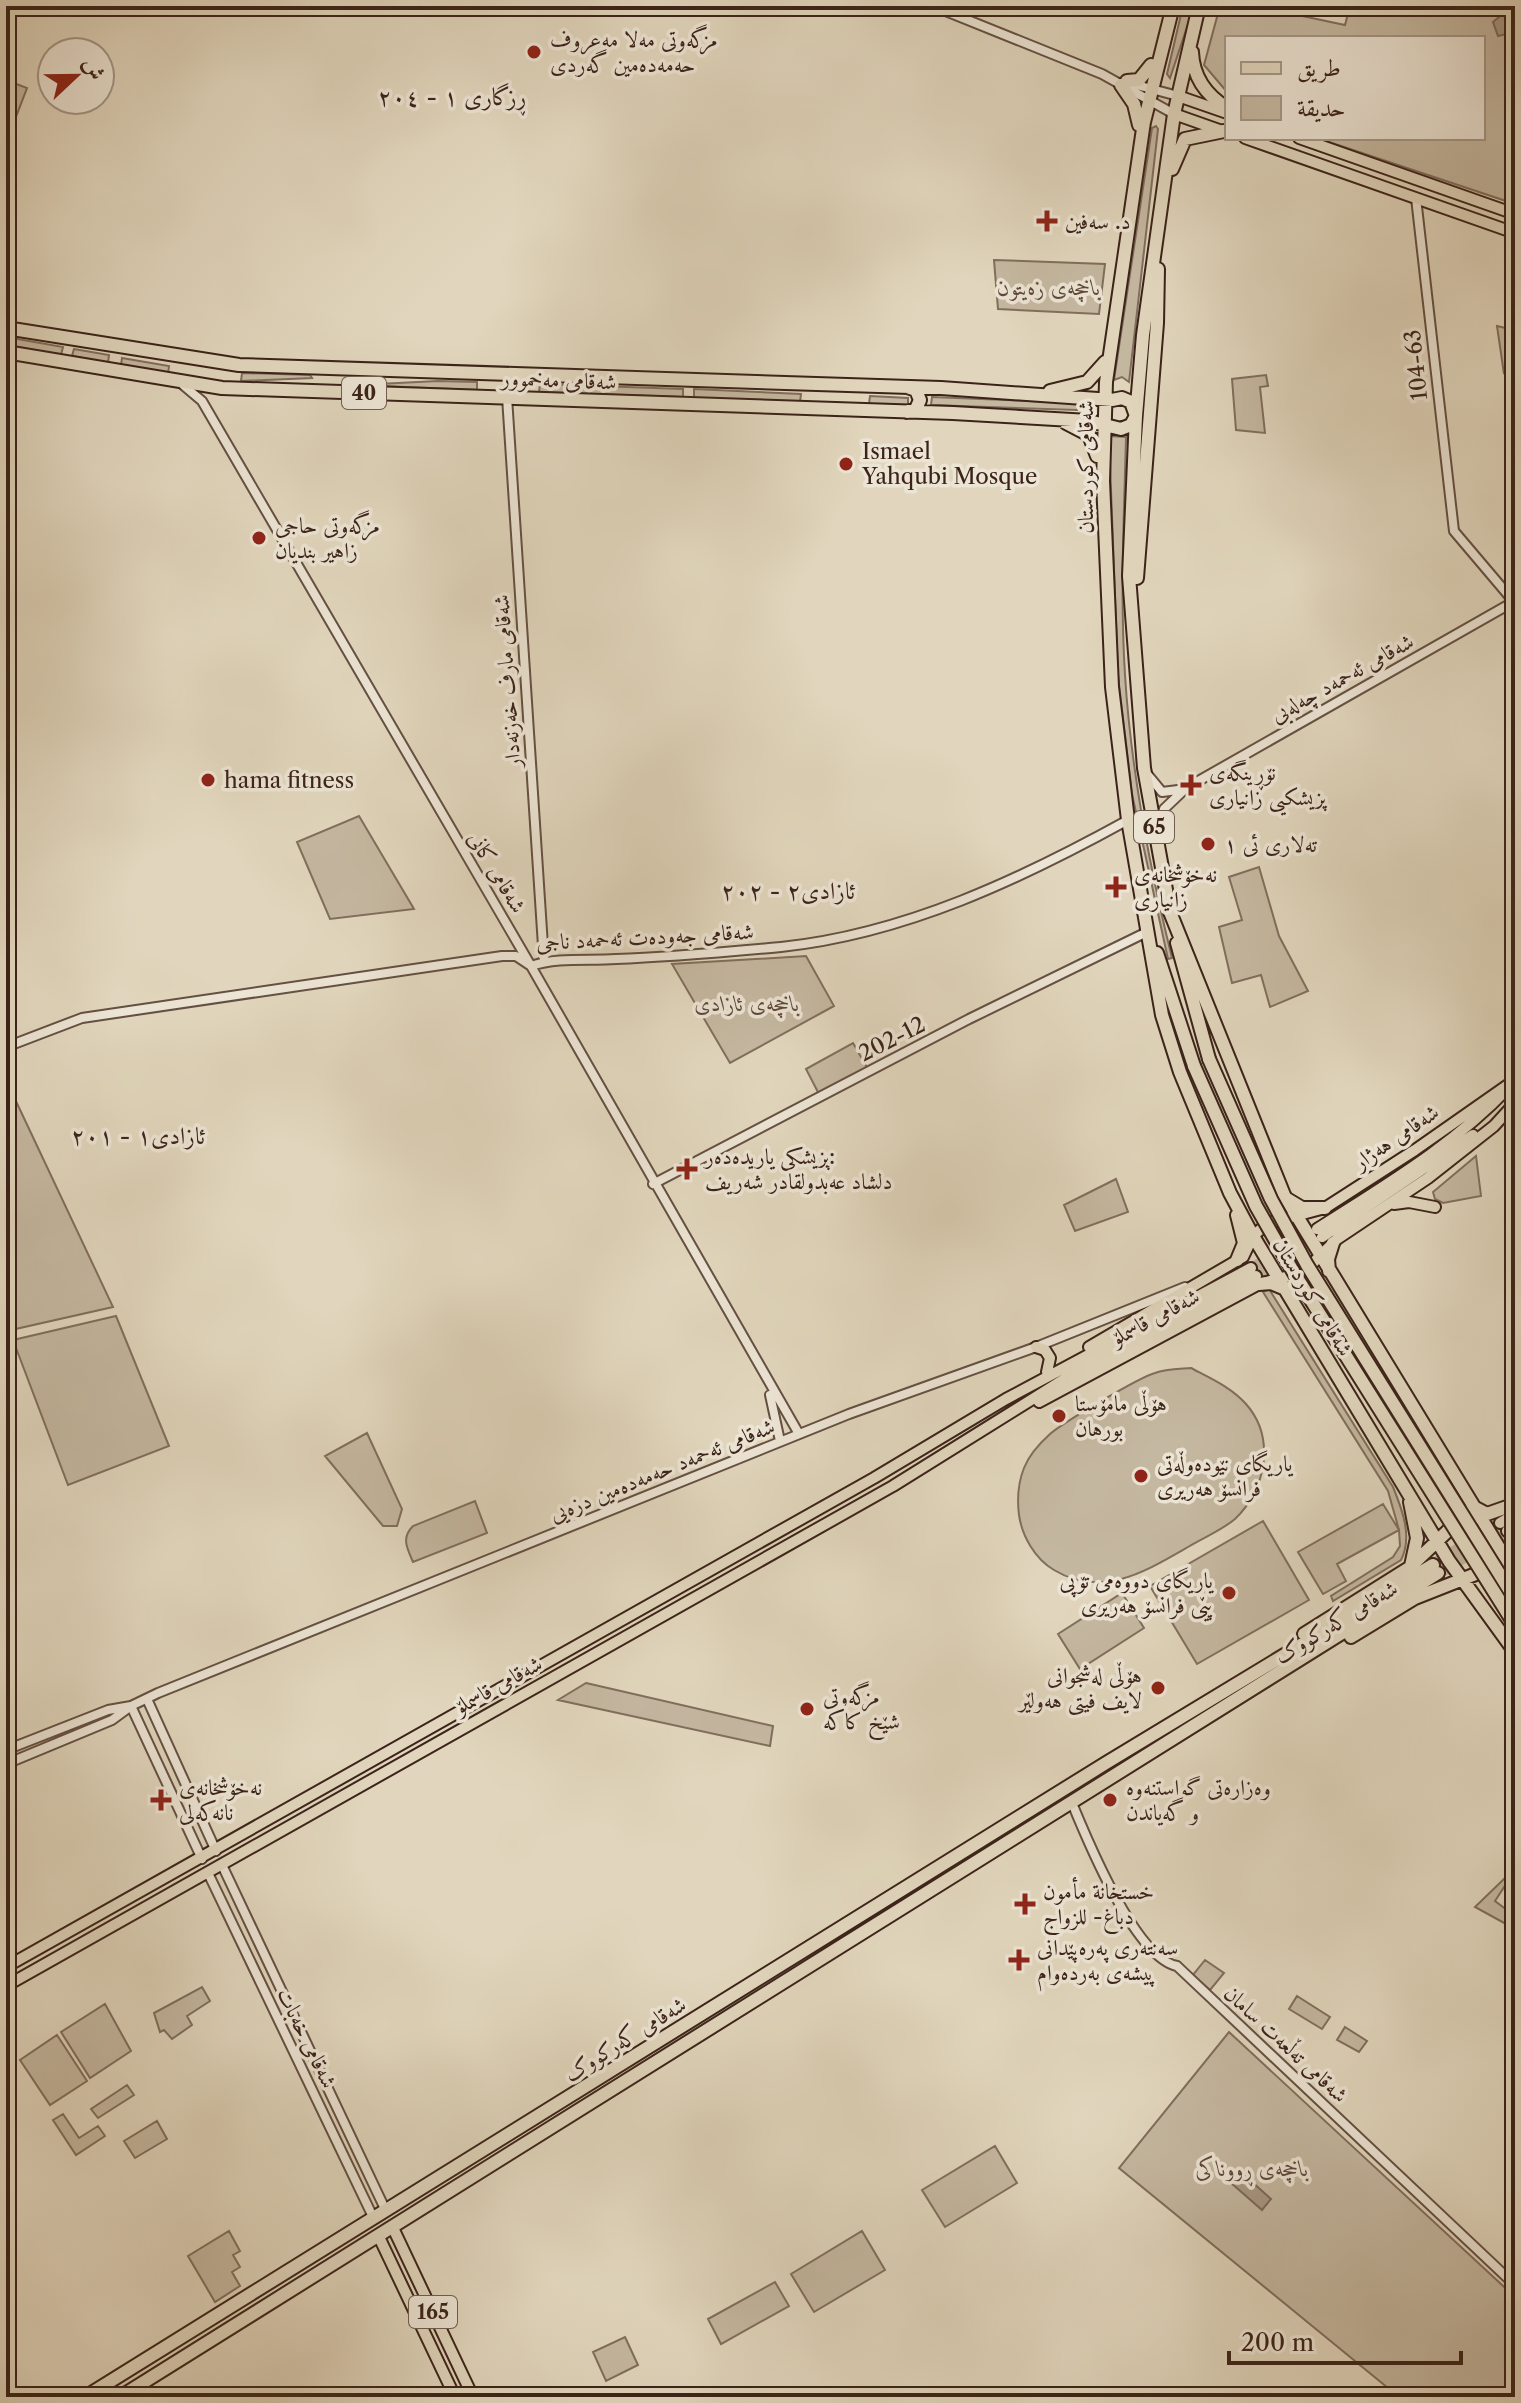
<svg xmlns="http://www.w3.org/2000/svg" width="1521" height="2403" viewBox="0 0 1521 2403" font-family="'Libre Caslon Text',Amiri,serif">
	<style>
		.green { fill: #c5b8a1; stroke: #806e5d; stroke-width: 2 }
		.water { fill: #a99985; stroke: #7d6a5a; stroke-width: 2 }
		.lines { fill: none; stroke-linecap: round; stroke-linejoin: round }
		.major-tunnel { stroke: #c0b29c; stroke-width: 10; stroke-dasharray: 10 5; stroke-linecap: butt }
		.highway-tunnel { stroke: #c0b29c; stroke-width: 12; stroke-dasharray: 12 6; stroke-linecap: butt }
		.minor-casing { stroke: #645042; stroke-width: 12 }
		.major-casing { stroke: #3b2319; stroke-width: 14 }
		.highway-casing { stroke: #3b2319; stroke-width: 16 }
		.minor { stroke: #ece4d4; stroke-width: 8 }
		.major { stroke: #e1d6bd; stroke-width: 10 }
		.highway { stroke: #e1d6bd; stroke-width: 12 }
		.highway-bridge-casing { stroke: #3b2319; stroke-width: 16; stroke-linecap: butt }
		.highway-bridge { stroke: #e1d6bd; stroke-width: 12 }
		.poi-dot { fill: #8f2418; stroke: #ece4d4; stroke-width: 3 }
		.labels { text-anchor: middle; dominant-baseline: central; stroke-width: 7; stroke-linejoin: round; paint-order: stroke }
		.shield { fill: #ece4d4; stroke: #705d51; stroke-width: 2 }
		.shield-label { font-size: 20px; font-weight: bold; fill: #3b2319 }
		.poi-label { font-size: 22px; fill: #3b2319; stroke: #ece4d4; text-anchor: start }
		.park-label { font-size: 22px; font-style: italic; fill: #5e483b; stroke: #ece4d4 }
		.street-label { font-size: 22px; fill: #3b2319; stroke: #ece4d4 }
		.neighbourhood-label { font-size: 24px; fill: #3b2319; stroke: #ece4d4 }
	</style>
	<rect width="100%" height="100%" fill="#e1d6bd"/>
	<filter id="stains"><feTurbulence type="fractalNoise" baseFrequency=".0025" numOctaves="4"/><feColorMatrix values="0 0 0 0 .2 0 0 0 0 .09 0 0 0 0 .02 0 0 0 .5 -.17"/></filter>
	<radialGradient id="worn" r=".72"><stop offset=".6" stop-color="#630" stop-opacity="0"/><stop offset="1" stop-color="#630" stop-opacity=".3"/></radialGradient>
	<path class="green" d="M 1183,6 L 1194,6 L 1170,78 L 1167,74 Z
		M 1220,6 L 1289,6 L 1288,13 L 1345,25 L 1350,6 L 1515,6 L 1515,204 L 1317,138 L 1483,138 L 1483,38 L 1227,38 L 1227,92 L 1204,65 Z
		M 6,80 L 27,88 L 6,143 Z
		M 1156,126 L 1158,129 L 1129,382 L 1122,377 L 1114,380 L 1152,128 Z
		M 994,260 L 1105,264 L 1099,314 L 998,309 Z
		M 1497,326 L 1514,330 L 1504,374 Z
		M 6,337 L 63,347 L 61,355 L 6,345 Z
		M 74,349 L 109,355 L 108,363 L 72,356 Z
		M 122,358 L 169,366 L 168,374 L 121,365 Z
		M 242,373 L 310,375 L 312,378 L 241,381 Z
		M 1266,375 L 1268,386 L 1260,387 L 1265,433 L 1236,430 L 1232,379 Z
		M 438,381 L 477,382 L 477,390 L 358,385 Z
		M 540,384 L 683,389 L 683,397 L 539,392 Z
		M 694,389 L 801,394 L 800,402 L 694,398 Z
		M 870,396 L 908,398 L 908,406 L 869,404 Z
		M 932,397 L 1077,403 L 1077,410 L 931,405 Z
		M 1109,436 L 1126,437 C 1124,516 1120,596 1125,675 C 1131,771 1149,865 1172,958 L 1168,959 L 1132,794 L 1118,676 Z
		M 359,816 L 414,909 L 330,919 L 297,842 Z
		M 1259,867 L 1279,936 L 1308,991 L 1270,1007 L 1261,975 L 1232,983 L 1219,927 L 1242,920 L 1229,877 Z
		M 806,956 L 834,1006 L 730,1063 L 672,964 Z
		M 853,1043 L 868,1069 L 820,1096 L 806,1069 Z
		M 6,1080 L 113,1307 L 11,1330 L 6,1318 Z
		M 1476,1156 L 1481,1196 L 1443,1203 L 1435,1199 L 1433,1192 Z
		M 1116,1179 L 1128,1212 L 1075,1231 L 1064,1205 Z
		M 1269,1289 L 1393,1487 C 1402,1509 1413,1537 1401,1560 L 1333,1601 L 1331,1596 L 1393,1557 L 1400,1546 L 1399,1530 L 1337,1564 L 1346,1581 L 1323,1594 L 1298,1552 L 1383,1504 L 1399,1530 L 1388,1491 L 1263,1292 Z
		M 116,1316 L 169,1446 L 68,1485 L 13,1340 Z
		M 1191,1368 C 1210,1378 1231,1387 1246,1404 C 1276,1438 1266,1490 1235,1519 C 1222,1530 1203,1538 1188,1547 C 1146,1571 1102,1599 1054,1570 C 1035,1559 1022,1536 1019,1515 C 1017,1499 1018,1483 1024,1468 C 1029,1455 1040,1443 1050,1434 C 1064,1422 1138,1378 1155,1373 C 1165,1369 1179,1369 1191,1368 Z
		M 367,1433 L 402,1509 L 397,1526 L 383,1526 L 325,1456 Z
		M 475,1501 L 487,1533 L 413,1562 C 407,1548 401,1538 413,1526 Z
		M 1263,1521 L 1309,1600 L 1197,1664 L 1150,1586 Z
		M 1122,1593 L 1144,1628 L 1080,1669 L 1058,1634 Z
		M 586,1683 L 773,1726 L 770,1746 L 558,1700 Z
		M 1507,1876 L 1510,1878 L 1495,1901 L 1511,1913 L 1506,1924 L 1475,1907 Z
		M 1205,1960 L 1224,1973 L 1210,1990 L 1193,1975 Z
		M 202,1987 L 210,2001 L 187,2016 L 192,2025 L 172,2039 L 164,2030 L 160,2032 L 154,2013 Z
		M 1297,1996 L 1330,2017 L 1322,2029 L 1289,2009 Z
		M 105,2004 L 131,2051 L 90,2078 L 61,2032 Z
		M 1345,2027 L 1367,2041 L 1359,2052 L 1337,2040 Z
		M 1229,2032 L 1515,2297 L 1515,2397 L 1399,2397 L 1119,2168 Z
		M 57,2035 L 87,2081 L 50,2105 L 20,2060 Z
		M 127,2085 L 134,2095 L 98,2118 L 91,2109 Z
		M 63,2114 L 79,2138 L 98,2126 L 105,2136 L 76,2155 L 53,2120 Z
		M 157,2121 L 167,2139 L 135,2158 L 124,2141 Z
		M 995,2146 L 1017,2183 L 945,2227 L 922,2190 Z
		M 229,2231 L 240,2251 L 233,2255 L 240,2267 L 232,2272 L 240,2286 L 215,2302 L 188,2256 Z
		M 862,2231 L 885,2270 L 814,2312 L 791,2274 Z
		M 775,2282 L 789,2306 L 721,2344 L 708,2319 Z
		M 625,2337 L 638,2365 L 606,2381 L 593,2352 Z"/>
	<path class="water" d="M 1512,6 L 1515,32 L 1498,36 L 1493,22 Z
		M 1241,2172 L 1271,2199 L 1262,2210 L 1231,2183 Z"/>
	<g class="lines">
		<path class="major-tunnel" d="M 1251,1268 L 1312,1232
			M 1256,1276 L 1320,1239"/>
		<path class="highway-tunnel" d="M 1433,1565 L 1497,1525
			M 1438,1573 L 1507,1531"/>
		<defs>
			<path id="minor" d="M 933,6 L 1102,74 L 1174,114
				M 1133,84 L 1178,96
				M 1416,198 L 1454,531 L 1515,603
				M 183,385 L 202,401 L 531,966 L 799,1434
				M 507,397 L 544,961
				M 1148,775 L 1162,792 L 1178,790
				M 1157,829 L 1164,809 L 1186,788 L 1515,601
				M 6,1047 L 82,1018 L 502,956 L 516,956 L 531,966 C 558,957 588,961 616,959 C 671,957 726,952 781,947 C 905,934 1021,879 1128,820
				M 653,1184 L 969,1019 L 1149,931
				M 770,1395 L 780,1441
				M 147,1699 L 216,1851
				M 131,1706 L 202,1859
				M 6,1750 L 108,1710 L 131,1706
				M 6,1764 L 112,1720 L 131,1706 L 158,1693 L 849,1414 L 1036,1347 L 1185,1287
				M 1072,1803 C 1088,1842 1136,1958 1177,1966 L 1515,2285
				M 222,1865 L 386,2211
				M 208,1873 L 374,2219"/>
			<path id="major" d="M 1178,96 L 1227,113
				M 1174,114 L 1225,132
				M 1245,138 L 1515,233
				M 1299,138 L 1515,214
				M 1394,1204 L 1409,1202 L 1435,1207
				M 1317,1229 C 1384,1186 1454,1145 1508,1088
				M 1322,1237 L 1473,1135
				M 1036,1347 L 1045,1350 L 1050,1358 L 1047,1372
				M 1089,1347 L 1243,1257 L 1253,1236 L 1268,1223 L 1325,1208 L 1415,1150 L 1515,1080
				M 1039,1402 L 1259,1284 L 1304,1272 L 1337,1239 L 1428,1178 L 1494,1126 L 1515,1103
				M 1500,1523 L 1515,1514
				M 1507,1531 L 1515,1526
				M 1504,1557 L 1515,1543
				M 6,1967 L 874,1478 L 1006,1399 L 1251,1268
				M 6,1986 L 893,1486 L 1071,1375 L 1256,1276
				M 393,2228 L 473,2397
				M 379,2237 L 455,2397"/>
			<path id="highway" d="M 1173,6 L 1144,122 L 1106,382 L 1103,481 L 1112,687 L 1128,820 L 1162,1015 L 1180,1072 L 1230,1193 L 1253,1236 L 1449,1561 L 1515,1652
				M 1199,6 L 1174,114 L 1143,335 L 1136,416 L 1129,576 L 1144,768 L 1170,912 L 1284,1195 L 1515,1574
				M 1192,52 C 1193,77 1206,95 1227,108
				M 1127,81 L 1139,80 L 1151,65
				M 1121,85 L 1134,104 L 1139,125
				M 1172,169 L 1185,139 L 1224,131
				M 6,328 L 239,365 L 941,388 L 1112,400 L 1122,398 L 1131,402 L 1136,416 L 1131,425 L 1121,429 L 1089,421 L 953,413 L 222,388 L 6,352
				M 907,387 L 916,390 L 920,400 L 916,409 L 907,412
				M 1050,391 L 1087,382 L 1105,362
				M 1066,423 L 1089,435 L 1097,456
				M 1137,578 L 1157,323 L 1158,269
				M 1177,943 L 1209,1059
				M 1157,953 L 1194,1066
				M 1287,1199 L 1302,1208 L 1325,1208
				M 1237,1215 L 1244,1243 L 1237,1260
				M 1329,1271 L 1328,1259 L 1333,1243
				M 1259,1284 L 1271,1283 L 1283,1288
				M 1410,1502 L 1417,1538 L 1411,1566
				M 1472,1506 L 1487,1514 L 1507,1507
				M 1304,1634 L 1409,1568 L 1455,1524 L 1475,1517
				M 1351,1637 L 1415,1598 L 1491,1568
				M 85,2397 L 1106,1763 L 1433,1565
				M 120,2397 L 1438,1573"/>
		</defs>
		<use href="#minor" class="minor-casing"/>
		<use href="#major" class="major-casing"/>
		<use href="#highway" class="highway-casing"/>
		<use href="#minor" class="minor"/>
		<use href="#major" class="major"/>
		<use href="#highway" class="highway"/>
		<defs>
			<path id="highway-bridge" d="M 1209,1059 L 1271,1199 L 1307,1265 L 1515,1599
				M 1194,1066 L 1256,1206 L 1294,1273 L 1515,1625"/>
		</defs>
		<use href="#highway-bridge" class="highway-bridge-casing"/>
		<use href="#highway-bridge" class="highway-bridge"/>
	</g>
	<g class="poi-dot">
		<circle cx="534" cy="52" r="8"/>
		<path d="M1043 209h8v8h8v8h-8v8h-8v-8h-8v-8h8z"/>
		<circle cx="846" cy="464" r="8"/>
		<circle cx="259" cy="538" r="8"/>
		<circle cx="208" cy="780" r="8"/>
		<path d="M1187 773h8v8h8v8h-8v8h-8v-8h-8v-8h8z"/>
		<circle cx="1208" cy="844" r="8"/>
		<path d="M1112 875h8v8h8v8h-8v8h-8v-8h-8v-8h8z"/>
		<path d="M683 1157h8v8h8v8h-8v8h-8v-8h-8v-8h8z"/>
		<circle cx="1059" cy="1416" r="8"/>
		<circle cx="1141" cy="1476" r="8"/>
		<circle cx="1229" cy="1593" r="8"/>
		<circle cx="1158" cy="1688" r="8"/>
		<circle cx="807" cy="1709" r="8"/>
		<path d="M157 1788h8v8h8v8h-8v8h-8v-8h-8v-8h8z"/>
		<circle cx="1110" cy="1800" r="8"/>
		<path d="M1021 1892h8v8h8v8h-8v8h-8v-8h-8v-8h8z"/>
		<path d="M1015 1948h8v8h8v8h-8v8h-8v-8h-8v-8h8z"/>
	</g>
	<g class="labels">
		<g class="shield">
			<rect x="342" y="377" width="44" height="32" rx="6"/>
			<rect x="1134" y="811" width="40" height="32" rx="6"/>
			<rect x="409" y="2296" width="48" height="32" rx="6"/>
		</g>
		<g class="shield-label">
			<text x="364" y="393">40</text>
			<text x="1154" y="827">65</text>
			<text x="433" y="2312">165</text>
		</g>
		<g class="poi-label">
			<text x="550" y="39">مزگەوتی مەلا مەعروف<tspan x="550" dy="25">حەمەدەمین گەردی</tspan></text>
			<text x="1065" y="221">د. سەفین</text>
			<text x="862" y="451">Ismael<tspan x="862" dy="25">Yahqubi Mosque</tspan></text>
			<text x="275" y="525">مزگەوتی حاجی<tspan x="275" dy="25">زاهیر بندیان</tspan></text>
			<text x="1209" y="772">نۆڕینگەی<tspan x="1209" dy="25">پزیشکیی زانیاری</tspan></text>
			<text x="224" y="780">hama fitness</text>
			<text x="1224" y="844">تەلاری ئی ١</text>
			<text x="1134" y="874">نەخۆشخانەی<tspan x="1134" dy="25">زانیاری</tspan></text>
			<text x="705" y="1156">پزیشکی یاریدەدەر:<tspan x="705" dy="25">دلشاد عەبدولقادر شەریف</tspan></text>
			<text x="1075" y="1403">هۆڵی مامۆستا<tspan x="1075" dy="25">بورهان</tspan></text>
			<text x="1157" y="1463">یاریگای نێودەوڵەتی<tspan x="1157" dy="25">فرانسۆ هەریری</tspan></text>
			<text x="1213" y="1580" text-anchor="end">یاریگای دووەمی تۆپی<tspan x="1213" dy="25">پێی فرانسۆ هەریری</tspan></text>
			<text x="1142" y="1675" text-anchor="end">هۆڵی لەشجوانی<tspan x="1142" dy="25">لایف فیتی هەولێر</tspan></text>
			<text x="823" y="1696">مزگه‌وتی<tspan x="823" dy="25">شێخ كاكه</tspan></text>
			<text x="179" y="1787">نەخۆشخانەی<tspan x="179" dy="25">نانەکەلی</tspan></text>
			<text x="1126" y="1787">وەزارەتی گواستنەوە<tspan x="1126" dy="25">و گەیاندن</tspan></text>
			<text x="1043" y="1891">خستخانة مأمون<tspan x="1043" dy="25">دباغ- للزواج</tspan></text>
			<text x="1037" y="1947">سەنتەری پەرەپێدانی<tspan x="1037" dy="25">پیشەی بەردەوام</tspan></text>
		</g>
		<g class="park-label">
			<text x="1049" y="287">باخچەی زەیتون</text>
			<text x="747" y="1003">باخچەی ئازادی</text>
			<text x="1252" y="2168">باخچەی ڕووناکی</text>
		</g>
		<g class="street-label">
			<text transform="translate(1416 365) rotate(-96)">104-63</text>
			<text transform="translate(559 380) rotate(2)">شەقامی مەخموور</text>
			<text transform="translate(1085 467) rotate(-90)">شەقامی کوردستان</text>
			<text transform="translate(1342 678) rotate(-29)">شەقامی ئەحمەد چەلەبی</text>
			<text transform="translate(507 681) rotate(-94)">شەقامی مارف خەزنەدار</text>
			<text transform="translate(497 872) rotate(59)">شەقامی کانی</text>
			<text transform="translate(645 937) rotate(-3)">شەقامی جەودەت ئەحمەد ناجی</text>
			<text transform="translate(892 1039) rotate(-27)">202-12</text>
			<text transform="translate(1396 1137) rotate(-34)">شەقامی هەژار</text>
			<text transform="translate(1313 1297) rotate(59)">شەقامی کوردستان</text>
			<text transform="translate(1155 1317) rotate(-28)">شەقامی قاسملۆ</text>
			<text transform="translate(662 1470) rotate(-22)">شەقامی ئەحمەد حەمەدەمین دزەیی</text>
			<text transform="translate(1336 1622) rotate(-31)">شەقامی کەرکووک</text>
			<text transform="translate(498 1685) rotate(-29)">شەقامی قاسملۆ</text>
			<text transform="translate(307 2038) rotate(64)">شەقامی خەبات</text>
			<text transform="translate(625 2039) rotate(-32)">شەقامی کەرکووک</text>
			<text transform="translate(1286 2044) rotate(43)">شەقامی تەڵعەت سامان</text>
		</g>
		<g class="neighbourhood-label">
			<text x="452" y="96">ڕزگاری ١ - ٢٠٤</text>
			<text x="788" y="890">ئازادی٢ - ٢٠٢</text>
			<text x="138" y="1135">ئازادی١ - ٢٠١</text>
		</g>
	</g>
	<rect width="1521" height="2403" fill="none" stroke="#e1d6bd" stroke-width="32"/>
	<rect x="8" y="8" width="1505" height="2387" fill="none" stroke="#3b2319" stroke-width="4"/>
	<rect x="16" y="16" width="1489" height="2371" fill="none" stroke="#3b2319" stroke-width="2"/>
	<rect x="1225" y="36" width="260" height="104" fill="#ece4d4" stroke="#a59789" stroke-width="2"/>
	<rect x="1241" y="62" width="40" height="12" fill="#e1d6bd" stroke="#a59789" stroke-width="2"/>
	<text x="1297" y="76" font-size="24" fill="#3b2319">طريق</text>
	<rect x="1241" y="96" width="40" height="24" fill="#c5b8a1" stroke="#a59789" stroke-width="2"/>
	<text x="1297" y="116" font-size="24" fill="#3b2319">حديقة</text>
	<g transform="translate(76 76) rotate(68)"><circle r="38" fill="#ece4d4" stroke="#a59789" stroke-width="2"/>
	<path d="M0-6L14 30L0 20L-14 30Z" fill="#8f2418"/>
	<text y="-12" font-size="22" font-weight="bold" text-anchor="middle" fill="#3b2319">ش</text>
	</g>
	<path d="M1229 2351v12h232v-12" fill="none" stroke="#3b2319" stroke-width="4"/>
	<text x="1241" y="2351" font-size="24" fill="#3b2319" stroke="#ece4d4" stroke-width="6" paint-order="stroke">200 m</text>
	<rect width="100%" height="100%" filter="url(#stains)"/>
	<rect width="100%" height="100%" fill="url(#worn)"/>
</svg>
